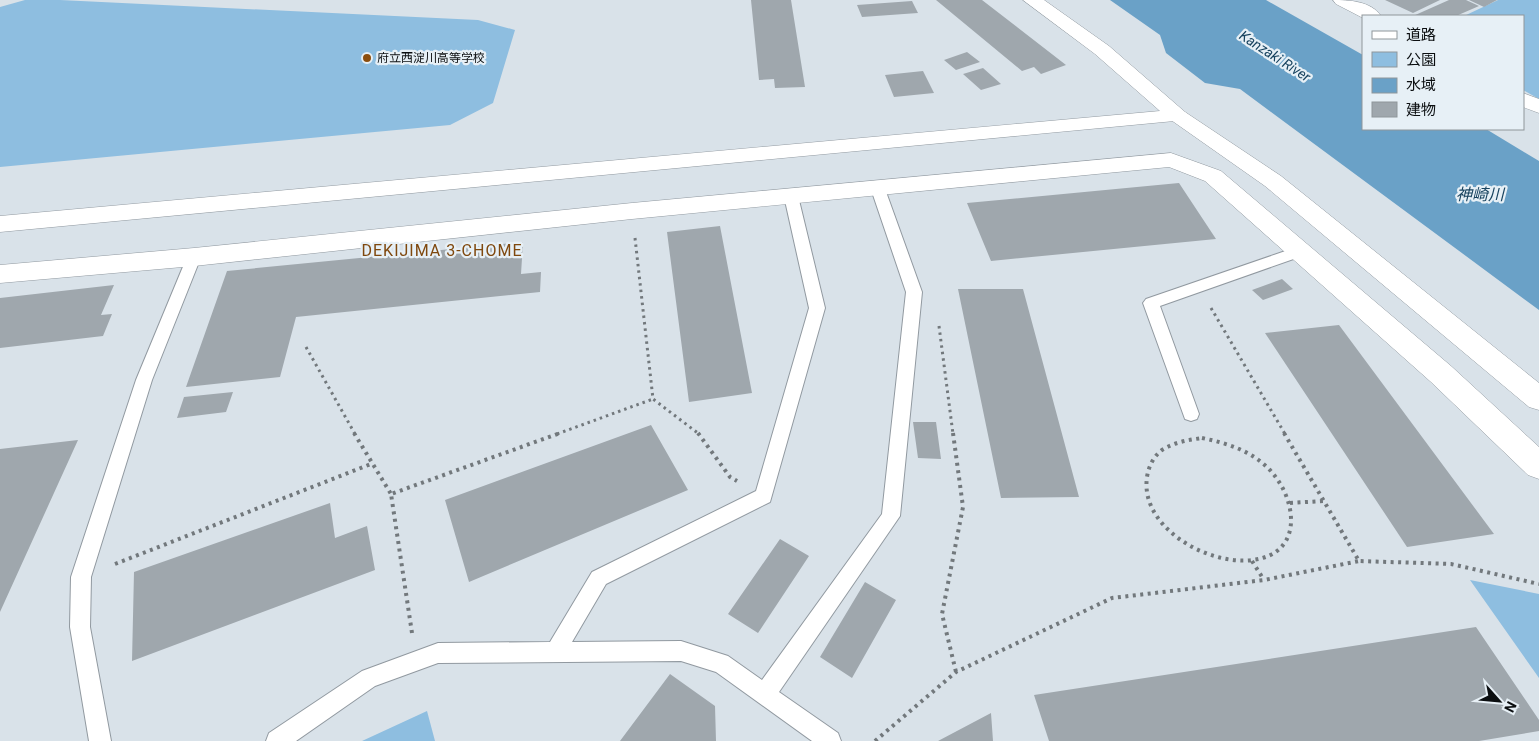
<svg xmlns="http://www.w3.org/2000/svg" width="1539" height="741" viewBox="0 0 1539 741" font-family="Roboto,'Noto Sans JP',sans-serif">
	<style>
		.green { fill: #8ebee0 }
		.water { fill: #6aa1c7 }
		.building { fill: #9fa7ad }
		.lines { fill: none; stroke-linecap: round; stroke-linejoin: round }
		.service-casing { stroke: #9199a0; stroke-width: 2 }
		.minor-casing { stroke: #9199a0; stroke-width: 1 }
		.tertiary-casing { stroke: #9199a0; stroke-width: 1 }
		.path-far1 { stroke: #72787c; stroke-width: 3; stroke-dasharray: 2.5 4; stroke-linecap: butt }
		.path { stroke: #72787c; stroke-width: 4; stroke-dasharray: 3 4.5; stroke-linecap: butt }
		.service { fill: #fff; fill-rule: evenodd }
		.minor { fill: #fff; fill-rule: evenodd }
		.tertiary { fill: #fff; fill-rule: evenodd }
		.poi-dot { fill: #8b4e0e; stroke: #e7f0f6; stroke-width: 2 }
		.labels { text-anchor: middle; dominant-baseline: central; stroke-width: 4.5; stroke-linejoin: round; paint-order: stroke }
		.far-poi-label { font-size: 12px; fill: #0b0e10; stroke: #e7f0f6; text-anchor: start }
		.far-water-label { font-size: 14px; font-style: italic; fill: #18435f; stroke: #e7f0f6 }
		.water-label { font-size: 16px; font-style: italic; fill: #18435f; stroke: #e7f0f6 }
		.neighbourhood-label { font-size: 16px; letter-spacing: 1px; fill: #7f480e; stroke: #e7f0f6 }
	</style>
	<rect width="100%" height="100%" fill="#d9e2e9"/>
	<path class="green" d="M 25,0 L 60,0 L 478,20 L 515,30 L 493,103 L 450,125 L 0,167 L 0,7 Z
		M 1498,0 L 1539,0 L 1539,99 L 1523,90 L 1523,16 L 1464,16 Z
		M 1470,580 L 1539,594 L 1539,678 Z
		M 427,711 L 435,741 L 362,741 Z"/>
	<path class="water" d="M 1110,0 L 1266,0 L 1363,55 L 1363,129 L 1486,129 L 1539,161 L 1539,310 L 1240,89 L 1205,83 L 1166,53 L 1160,35 Z"/>
	<path class="building" d="M 751,0 L 791,0 L 805,87 L 775,88 L 774,79 L 759,80 Z
		M 936,0 L 982,0 L 1066,65 L 1041,74 L 1034,67 L 1022,71 Z
		M 1385,0 L 1440,0 L 1413,13 Z
		M 1449,0 L 1466,0 L 1479,6 L 1456,16 L 1413,16 Z
		M 1469,0 L 1497,0 L 1484,7 Z
		M 912,1 L 918,13 L 862,17 L 857,5 Z
		M 967,52 L 980,62 L 956,70 L 944,60 Z
		M 983,68 L 1001,84 L 981,90 L 963,74 Z
		M 923,71 L 934,93 L 894,97 L 885,75 Z
		M 1179,183 L 1216,239 L 991,261 L 967,203 Z
		M 720,226 L 752,393 L 689,402 L 667,232 Z
		M 523,242 L 521,274 L 541,272 L 540,292 L 296,317 L 280,377 L 186,387 L 227,271 Z
		M 1282,279 L 1293,289 L 1263,300 L 1252,290 Z
		M 114,285 L 101,315 L 112,314 L 103,336 L 0,348 L 0,298 Z
		M 958,289 L 1023,289 L 1079,497 L 1001,498 Z
		M 1339,325 L 1494,534 L 1407,547 L 1265,333 Z
		M 233,392 L 226,412 L 177,418 L 184,397 Z
		M 913,422 L 936,422 L 941,459 L 918,458 Z
		M 651,425 L 688,490 L 469,582 L 445,500 Z
		M 78,440 L 0,612 L 0,449 Z
		M 330,503 L 335,538 L 367,526 L 375,570 L 132,661 L 134,572 Z
		M 780,539 L 809,556 L 758,633 L 728,614 Z
		M 865,582 L 896,600 L 852,678 L 820,657 Z
		M 1476,627 L 1539,720 L 1539,731 L 1479,741 L 1049,741 L 1034,695 Z
		M 670,674 L 715,706 L 716,741 L 620,741 Z
		M 991,713 L 993,741 L 938,741 Z"/>
	<g class="lines">
		<defs>
			<path id="service" d="M 878,185 L 883,186 L 885,189 L 922,292 L 900,516 L 779,692 L 838,733 L 841,741 L 812,741 L 716,672 L 681,661 L 438,663 L 375,686 L 296,741 L 266,741 L 269,733 L 362,671 L 438,643 L 550,642 L 592,572 L 756,491 L 809,308 L 784,196 L 786,193 L 796,193 L 798,196 L 825,308 L 770,502 L 606,584 L 572,642 L 681,641 L 728,656 L 762,680 L 882,514 L 906,292 L 871,189 L 873,186 Z
				M 1300,246 L 1305,247 L 1307,251 L 1305,255 L 1160,306 L 1199,414 L 1197,419 L 1191,421 L 1185,419 L 1143,303 L 1146,299 Z
				M 194,252 L 199,253 L 201,257 L 152,380 L 91,577 L 90,627 L 111,741 L 89,741 L 70,627 L 71,577 L 136,380 L 187,257 L 189,253 Z"/>
			<path id="minor" d="M 1178,110 L 1185,112 L 1281,176 L 1539,383 L 1539,410 L 1529,407 L 1265,186 L 1171,120 L 1167,116 L 1171,112 Z
				M 1171,153 L 1221,171 L 1451,366 L 1539,447 L 1539,479 L 1528,475 L 1431,382 L 1205,181 L 1169,167 L 632,219 L 194,266 L 0,283 L 0,265 L 194,248 L 632,203 Z"/>
			<path id="tertiary" d="M 1023,0 L 1044,0 L 1109,46 L 1185,112 L 1189,116 L 1185,120 L 0,232 L 0,216 L 1160,111 L 1095,54 Z
				M 1333,0 C 1349,0 1371,1 1381,16 L 1363,16 L 1363,18 L 1336,4 Z
				M 1523,93 L 1539,99 L 1539,113 L 1523,107 Z"/>
		</defs>
		<use href="#service" class="service-casing"/>
		<use href="#minor" class="minor-casing"/>
		<use href="#tertiary" class="tertiary-casing"/>
		<path class="path-far1" d="M 635,238 L 653,399 L 699,434
			M 1211,308 L 1285,434
			M 939,326 L 953,434
			M 306,347 L 355,434
			M 557,434 L 653,399"/>
		<path class="path" d="M 354,433 L 391,494
			M 698,433 L 730,477 L 737,481
			M 953,433 L 963,507 L 942,614 L 956,672
			M 1284,433 L 1359,561 L 1451,564 L 1539,584
			M 1202,438 C 1226,443 1249,450 1267,467 C 1297,496 1306,554 1252,560 C 1207,566 1135,525 1148,472 C 1150,464 1155,455 1162,450 C 1175,442 1188,440 1202,438 Z
			M 1290,503 L 1323,501
			M 1252,561 L 1264,580
			M 115,564 L 371,464
			M 412,633 L 391,494 L 560,433
			M 875,741 L 956,672 L 1112,598 L 1264,580 L 1359,561"/>
		<use href="#service" class="service"/>
		<use href="#minor" class="minor"/>
		<use href="#tertiary" class="tertiary"/>
	</g>
	<circle class="poi-dot" cx="367" cy="58" r="5"/>
	<g class="labels">
		<g class="far-poi-label">
			<text x="377" y="58">府立西淀川高等学校</text>
		</g>
		<g class="far-water-label">
			<text transform="translate(1275 56) rotate(33)">Kanzaki River</text>
		</g>
		<g class="water-label">
			<text x="1480" y="194">神崎川</text>
		</g>
		<g class="neighbourhood-label">
			<text x="442" y="250">DEKIJIMA 3-CHOME</text>
		</g>
	</g>
	<rect x="1362" y="15" width="162" height="115" fill="#e7f0f6" stroke="#8f969a"/>
	<rect x="1372" y="31" width="25" height="8" fill="#ffffff" stroke="#8f969a"/>
	<text x="1406" y="40" font-size="15" fill="#0b0e10">道路</text>
	<rect x="1372" y="52" width="25" height="15" fill="#8ebee0" stroke="#8f969a"/>
	<text x="1406" y="65" font-size="15" fill="#0b0e10">公園</text>
	<rect x="1372" y="78" width="25" height="15" fill="#6aa1c7" stroke="#8f969a"/>
	<text x="1406" y="90" font-size="15" fill="#0b0e10">水域</text>
	<rect x="1372" y="102" width="25" height="15" fill="#9fa7ad" stroke="#8f969a"/>
	<text x="1406" y="115" font-size="15" fill="#0b0e10">建物</text>
	<g transform="translate(1499 701) rotate(117)" stroke="#e7f0f6" stroke-width="4" paint-order="stroke">
	<path d="M0-4L9 19L0 12L-9 19Z" fill="#0b0e10"/>
	<text y="-8" font-size="14" font-weight="bold" text-anchor="middle" fill="#0b0e10">N</text>
	</g>
</svg>
